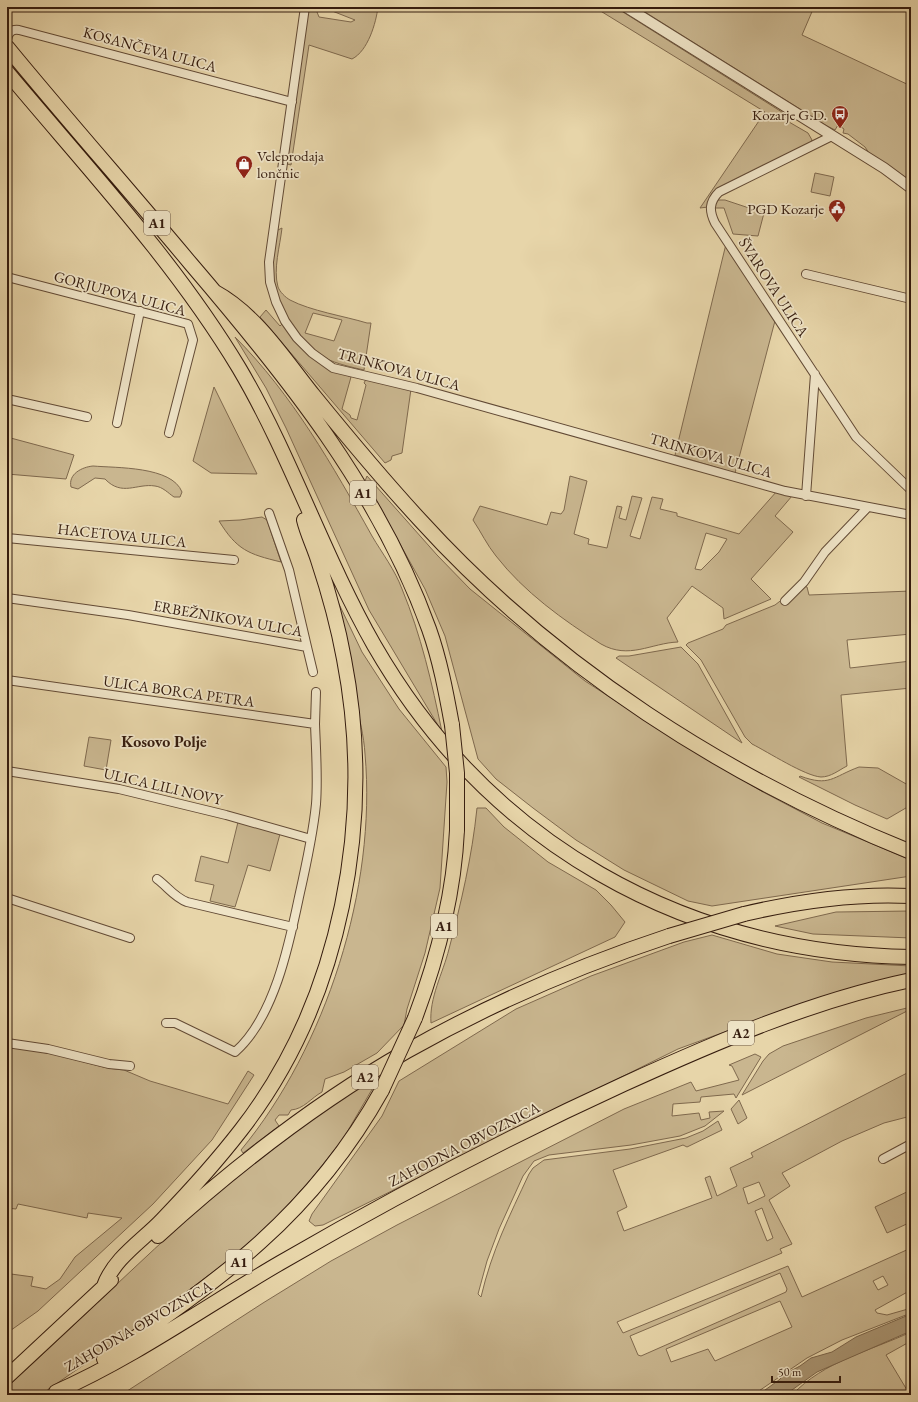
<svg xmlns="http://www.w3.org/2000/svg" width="918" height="1402" viewBox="0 0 918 1402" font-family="'EB Garamond',serif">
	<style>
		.green { fill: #c9b68f; stroke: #7f694e; fill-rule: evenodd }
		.water { fill: #aa9674; stroke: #7b654b }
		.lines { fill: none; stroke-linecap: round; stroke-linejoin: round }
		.minor-casing { stroke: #624a35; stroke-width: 10 }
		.tertiary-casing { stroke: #624a35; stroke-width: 12 }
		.motorway-casing { stroke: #351c0e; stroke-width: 16 }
		.minor { stroke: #efe4c7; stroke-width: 8 }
		.tertiary { stroke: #efe4c7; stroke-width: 10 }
		.motorway { stroke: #e7d5a9; stroke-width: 14 }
		.motorway-bridge-casing { stroke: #351c0e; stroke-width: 16; stroke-linecap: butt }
		.motorway-bridge { stroke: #e7d5a9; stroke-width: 14 }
		.labels { text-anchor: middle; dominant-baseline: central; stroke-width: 3.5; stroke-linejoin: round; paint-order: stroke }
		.shield { fill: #efe4c7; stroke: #6d5846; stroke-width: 1 }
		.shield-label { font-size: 14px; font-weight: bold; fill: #351c0e }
		.street-label { font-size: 15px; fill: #351c0e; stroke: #efe4c7 }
		.poi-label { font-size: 15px; fill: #351c0e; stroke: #efe4c7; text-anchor: end }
		.neighbourhood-label { font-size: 16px; font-weight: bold; fill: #351c0e; stroke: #efe4c7 }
	</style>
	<rect width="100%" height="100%" fill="#e7d5a9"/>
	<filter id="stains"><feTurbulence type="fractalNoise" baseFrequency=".005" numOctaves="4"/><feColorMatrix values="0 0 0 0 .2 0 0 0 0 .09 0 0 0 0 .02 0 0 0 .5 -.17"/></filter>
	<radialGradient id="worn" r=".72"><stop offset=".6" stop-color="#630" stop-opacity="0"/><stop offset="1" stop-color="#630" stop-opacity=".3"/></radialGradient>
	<path class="green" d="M 308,7 L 315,7 L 319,17 L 351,22 L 355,20 L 322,7 L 378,7 C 376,23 368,51 352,59 L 309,45 L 291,165 L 287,164 Z
		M 594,7 L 615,7 L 785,114 L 790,119 L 789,122 L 808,133 L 812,140 L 810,143 L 719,188 L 708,207 L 700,208 L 765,112 Z
		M 637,7 L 814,7 L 802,35 L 911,86 L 911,181 L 869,153 L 865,147 L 848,134 L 843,133 L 844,129 L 838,125 L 835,130 L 827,126 Z
		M 815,173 L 834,177 L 830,196 L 811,192 Z
		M 717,200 L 725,200 L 764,213 L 758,236 L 733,234 L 724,208 L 714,208 Z
		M 282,228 C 280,246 273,269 278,287 C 280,292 285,297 290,300 C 311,311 344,316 367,323 L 371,323 L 364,370 C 351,367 337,364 325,358 C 299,345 277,310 273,281 C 271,264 274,247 276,231 ZM 313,313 L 342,320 L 334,341 L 305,333 Z
		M 726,244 L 776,317 L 735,473 L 675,455 Z
		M 266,310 L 280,326 L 283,323 C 307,356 314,361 351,377 L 342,409 L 350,415 L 351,418 L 357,420 L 366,385 L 364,383 L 366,379 L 411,389 L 402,453 L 392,456 L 391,460 L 385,463 L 260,317 Z
		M 235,337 C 292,394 333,466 372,536 C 382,553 395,570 402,589 C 421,635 432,683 442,732 L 369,610 L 286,428 L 266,388 Z
		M 214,387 L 257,474 L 211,473 L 193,461 Z
		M 7,437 L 74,455 L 66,479 L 7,474 Z
		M 93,466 C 116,468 172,466 182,492 L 180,497 L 174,497 C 168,493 163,487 155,486 C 137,483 122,497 105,479 L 95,478 L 78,489 L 71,487 C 68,474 82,467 93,466 Z
		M 367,476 L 437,555 L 470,589 L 585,681 L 668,735 L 763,792 L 822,823 L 911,860 L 911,876 L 712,906 L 688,901 L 624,870 L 576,840 L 533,808 L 496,779 L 478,759 L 445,636 L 425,589 L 365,481 Z
		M 570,476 L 587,481 L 574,534 L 589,539 L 588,544 L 607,548 L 617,506 L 622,507 L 619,518 L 626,520 L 632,496 L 642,498 L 630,536 L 640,539 L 652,497 L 663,499 L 660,509 L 677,513 L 677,516 L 739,534 L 777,491 L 792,496 L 775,516 L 793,532 L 751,579 L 771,599 L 724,619 L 723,608 L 692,586 L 667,618 L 678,642 C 651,643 629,660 601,644 C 563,620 524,592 496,556 C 487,545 481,532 473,520 L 480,506 L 547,525 L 551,512 L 561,514 L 564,510 ZM 706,533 L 727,539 L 719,552 L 701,570 L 695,569 Z
		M 262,517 L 267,520 L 281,562 C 248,554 237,550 219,521 L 240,520 Z
		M 801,585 L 807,587 L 809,595 L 911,591 L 911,634 L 847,640 L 850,668 L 911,661 L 911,688 L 841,695 L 847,766 C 839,770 831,777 821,777 C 805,776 768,752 752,744 L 745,737 L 701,660 L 686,645 L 688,643 L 723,629 L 726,625 L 775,605 Z
		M 336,602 L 338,602 L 362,652 L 399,709 L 446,767 L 447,782 L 440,888 L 425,953 L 407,1009 L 404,1025 L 377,1053 L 344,1072 L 325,1079 L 322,1092 C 311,1098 304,1109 291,1110 L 288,1115 L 279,1115 L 275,1120 L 279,1126 L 243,1153 L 241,1150 C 326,1047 377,888 365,754 C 364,736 359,718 356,701 C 349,668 343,635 336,602 Z
		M 681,647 L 698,664 L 742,743 L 616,658 L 619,656 L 629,656 Z
		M 89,737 L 111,740 L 106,770 L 84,766 Z
		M 859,767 L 878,768 L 908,785 L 911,790 L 911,805 L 887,819 L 855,805 L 799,777 L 800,776 C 830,787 832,777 859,767 Z
		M 477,808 L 486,808 L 504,827 L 548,862 L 596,890 L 611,905 L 625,922 L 615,937 L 431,1023 C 429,998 443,973 449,949 C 461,903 472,857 477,808 Z
		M 238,822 L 280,834 L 270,871 L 248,865 L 235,907 L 210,901 L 214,885 L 195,881 L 201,856 L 228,863 Z
		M 911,911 L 911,938 L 813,934 L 775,926 L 836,912 Z
		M 712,935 L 777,954 L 832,962 L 911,966 L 911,974 L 869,983 L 798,1005 L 678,1049 L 323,1225 L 315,1226 L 309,1221 L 312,1214 L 382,1116 L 399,1081 L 516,1009 L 591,976 L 684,942 Z
		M 911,1007 L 911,1009 L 742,1095 L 763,1061 L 769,1054 L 783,1046 L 866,1018 Z
		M 14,1047 L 58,1055 L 107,1068 L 124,1070 L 150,1081 L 228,1104 L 248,1071 L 254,1075 L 212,1140 L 153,1204 L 38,1311 L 7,1333 L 7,1286 L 11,1274 L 33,1277 L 31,1286 L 46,1289 L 60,1279 L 75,1257 L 122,1218 L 88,1213 L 87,1218 L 18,1204 L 16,1209 L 7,1208 L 7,1048 Z
		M 755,1054 L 761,1057 L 736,1098 L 734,1094 L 701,1097 L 700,1102 L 673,1104 L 672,1116 L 699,1113 L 701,1120 L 710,1118 L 709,1112 L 724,1111 L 705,1126 L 680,1136 L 631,1145 L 549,1155 L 534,1161 L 523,1176 L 499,1229 L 487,1261 L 478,1294 L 481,1297 C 492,1250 509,1217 529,1174 L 533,1168 L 544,1160 L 630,1149 L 686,1138 L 703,1131 L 718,1121 L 722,1130 L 687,1147 L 683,1145 L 613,1170 L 627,1207 L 617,1212 L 624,1231 L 712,1198 L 705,1178 L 710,1176 L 717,1196 L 737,1186 L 730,1168 L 753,1157 L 751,1153 L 911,1071 L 911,1116 L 884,1123 L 842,1141 L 782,1173 L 790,1186 L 769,1200 L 792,1244 L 780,1249 L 782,1253 L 617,1322 L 623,1333 L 788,1266 L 802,1297 L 911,1248 L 911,1290 L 875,1310 L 877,1313 L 887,1315 L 908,1309 L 911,1309 L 911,1313 L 842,1340 L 807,1358 L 753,1395 L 121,1395 L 263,1303 L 331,1261 L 397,1225 L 624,1109 L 691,1082 L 696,1091 L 739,1080 L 732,1066 L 729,1065 ZM 759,1182 L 765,1196 L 748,1204 L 743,1188 ZM 762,1208 L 773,1238 L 767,1241 L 755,1211 ZM 780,1273 L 787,1289 L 786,1292 L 641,1356 L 638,1355 L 630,1336 ZM 883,1276 L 888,1285 L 878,1290 L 873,1281 ZM 780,1301 L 792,1327 L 715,1361 L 708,1349 L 671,1362 L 666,1349 Z
		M 376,1075 L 378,1077 L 374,1086 L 343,1139 L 312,1178 L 270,1225 L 225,1263 L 146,1322 L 40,1395 L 7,1395 L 7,1387 C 87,1315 162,1237 246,1169 C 287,1135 332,1105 376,1075 Z
		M 739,1100 L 747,1118 L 738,1124 L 731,1109 Z
		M 911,1190 L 911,1222 L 887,1233 L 875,1207 Z
		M 911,1332 L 911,1341 L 886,1355 L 910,1395 L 792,1395 C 824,1361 870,1351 911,1332 Z"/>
	<path class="water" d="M 911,1314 L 911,1331 L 817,1372 L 785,1395 L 758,1395 L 779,1380 L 785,1374 L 800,1366 L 811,1358 L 832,1352 L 856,1337 Z"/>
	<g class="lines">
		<defs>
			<path id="minor" d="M 305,7 L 269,262 L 270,282 L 276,302 L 285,321 L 297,338 L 312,353 L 333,368 L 417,388 L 785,491 L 911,515
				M 7,40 C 8,33 11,29 19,30 L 292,102
				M 832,136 L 719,192 C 709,202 709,211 715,223 L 856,437 L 911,490
				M 806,274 L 911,299
				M 7,277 L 188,324 L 193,340 L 169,433
				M 7,399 L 87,417
				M 117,423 L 140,311
				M 806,496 L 815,374
				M 7,538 L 234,560
				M 7,598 L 128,615 L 307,647 L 289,570 L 269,513
				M 785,601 L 804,582 L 825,552 L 867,508
				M 307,647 L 313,672
				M 7,680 L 315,724 L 316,692
				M 7,771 L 119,789 L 226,815 L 311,839
				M 7,856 L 7,857
				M 157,879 C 168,887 174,897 187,902 L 293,927
				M 7,898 L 130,938
				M 166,1023 L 175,1023 L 235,1052 C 274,1018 289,945 299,897 C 306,866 313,835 316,804 C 318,778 316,751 315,724
				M 7,1043 L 48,1049 L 109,1064 L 130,1066
				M 883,1159 L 911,1144"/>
			<path id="tertiary" d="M 626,7 L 884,168 L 911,188"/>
			<path id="motorway" d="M 7,47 C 67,120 130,191 191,264 C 286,375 379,490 429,629 C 440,660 446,692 452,725
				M 7,72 C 87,168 174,260 239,368 C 291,456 323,555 374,645 C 488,843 683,953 911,957
				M 215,292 C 257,315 285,360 314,396 C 349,439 384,481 421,521 C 555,668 727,778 911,852
				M 744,914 C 799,901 854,893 911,896
				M 415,1018 C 438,957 454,895 457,830
				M 158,1236 C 234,1167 317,1102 407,1051 C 490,1004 578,966 669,936
				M 104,1286 C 114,1258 142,1241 162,1220 C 190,1191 217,1161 241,1130 C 342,1000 375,819 344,659 C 338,626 329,593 318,560 C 314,547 307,533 304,520
				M 104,1359 C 220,1280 312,1216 382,1090
				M 7,1377 L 111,1280
				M 56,1392 C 135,1357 206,1306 280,1263 C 392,1198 506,1138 624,1084 C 716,1042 811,1001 911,980"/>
		</defs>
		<use href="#minor" class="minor-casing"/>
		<use href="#tertiary" class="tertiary-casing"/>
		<use href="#motorway" class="motorway-casing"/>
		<use href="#minor" class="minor"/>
		<use href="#tertiary" class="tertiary"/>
		<use href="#motorway" class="motorway"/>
		<defs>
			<path id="motorway-bridge" d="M 452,725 L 457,773 L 457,830
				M 669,936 L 744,914
				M 382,1090 L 415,1018"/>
		</defs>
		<use href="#motorway-bridge" class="motorway-bridge-casing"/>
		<use href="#motorway-bridge" class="motorway-bridge"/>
	</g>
	<defs>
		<symbol id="bus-pin" viewBox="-11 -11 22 30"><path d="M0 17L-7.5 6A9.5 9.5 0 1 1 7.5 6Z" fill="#8f2418" stroke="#efe4c7"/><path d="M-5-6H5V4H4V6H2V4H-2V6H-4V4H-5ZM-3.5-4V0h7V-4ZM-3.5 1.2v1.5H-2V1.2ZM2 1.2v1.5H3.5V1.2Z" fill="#fff"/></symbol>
		<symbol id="shop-pin" viewBox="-11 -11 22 30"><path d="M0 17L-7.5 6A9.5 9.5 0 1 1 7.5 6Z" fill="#8f2418" stroke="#efe4c7"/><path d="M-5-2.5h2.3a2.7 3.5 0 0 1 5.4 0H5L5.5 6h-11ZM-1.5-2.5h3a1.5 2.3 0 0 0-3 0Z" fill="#fff"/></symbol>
		<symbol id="civic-pin" viewBox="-11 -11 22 30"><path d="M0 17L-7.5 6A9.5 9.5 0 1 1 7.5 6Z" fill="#8f2418" stroke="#efe4c7"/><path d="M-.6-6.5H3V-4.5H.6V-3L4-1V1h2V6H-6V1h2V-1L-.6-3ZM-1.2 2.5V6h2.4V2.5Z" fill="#fff"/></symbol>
	</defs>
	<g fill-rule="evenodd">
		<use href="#bus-pin" x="830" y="104" width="20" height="27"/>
		<use href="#shop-pin" x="234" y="154" width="20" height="27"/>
		<use href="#civic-pin" x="827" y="198" width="20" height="27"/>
	</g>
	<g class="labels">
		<g class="shield">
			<rect x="144" y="211" width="26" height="24" rx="3"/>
			<rect x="350" y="481" width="26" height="24" rx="3"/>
			<rect x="431" y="914" width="26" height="24" rx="3"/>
			<rect x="728" y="1021" width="26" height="24" rx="3"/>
			<rect x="352" y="1065" width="26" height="24" rx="3"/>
			<rect x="226" y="1250" width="26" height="24" rx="3"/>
		</g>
		<g class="shield-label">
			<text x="157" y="223">A1</text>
			<text x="363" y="493">A1</text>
			<text x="444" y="926">A1</text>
			<text x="741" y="1033">A2</text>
			<text x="365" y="1077">A2</text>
			<text x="239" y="1262">A1</text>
		</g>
		<g class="street-label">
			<text transform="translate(150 49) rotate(15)">KOSANČEVA ULICA</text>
			<text transform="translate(774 287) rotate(57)">ŠVAROVA ULICA</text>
			<text transform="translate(120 293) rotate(15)">GORJUPOVA ULICA</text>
			<text transform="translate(399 369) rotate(15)">TRINKOVA ULICA</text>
			<text transform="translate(711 455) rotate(16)">TRINKOVA ULICA</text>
			<text transform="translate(122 535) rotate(6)">HACETOVA ULICA</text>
			<text transform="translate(228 618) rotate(10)">ERBEŽNIKOVA ULICA</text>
			<text transform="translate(179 691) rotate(8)">ULICA BORCA PETRA</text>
			<text transform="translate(163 786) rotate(13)">ULICA LILI NOVY</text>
			<text transform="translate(464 1144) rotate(-27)">ZAHODNA OBVOZNICA</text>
			<text transform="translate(138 1326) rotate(-30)">ZAHODNA OBVOZNICA</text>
		</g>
		<g class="poi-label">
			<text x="827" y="114">Kozarje G.D.</text>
			<text x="257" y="155" text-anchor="start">Veleprodaja<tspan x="257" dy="17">lončnic</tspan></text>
			<text x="824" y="208">PGD Kozarje</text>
		</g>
		<g class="neighbourhood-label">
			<text x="164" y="741">Kosovo Polje</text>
		</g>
	</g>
	<rect width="918" height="1402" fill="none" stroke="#e7d5a9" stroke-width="24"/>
	<rect x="8" y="8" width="902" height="1386" fill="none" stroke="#351c0e" stroke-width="2"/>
	<rect x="12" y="12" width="894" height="1378" fill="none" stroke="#351c0e"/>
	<path d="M772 1376v6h68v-6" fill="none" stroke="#351c0e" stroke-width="2"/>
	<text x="778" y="1376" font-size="12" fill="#351c0e" stroke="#efe4c7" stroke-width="3" paint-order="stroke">50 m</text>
	<rect width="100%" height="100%" filter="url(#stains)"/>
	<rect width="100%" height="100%" fill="url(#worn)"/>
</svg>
